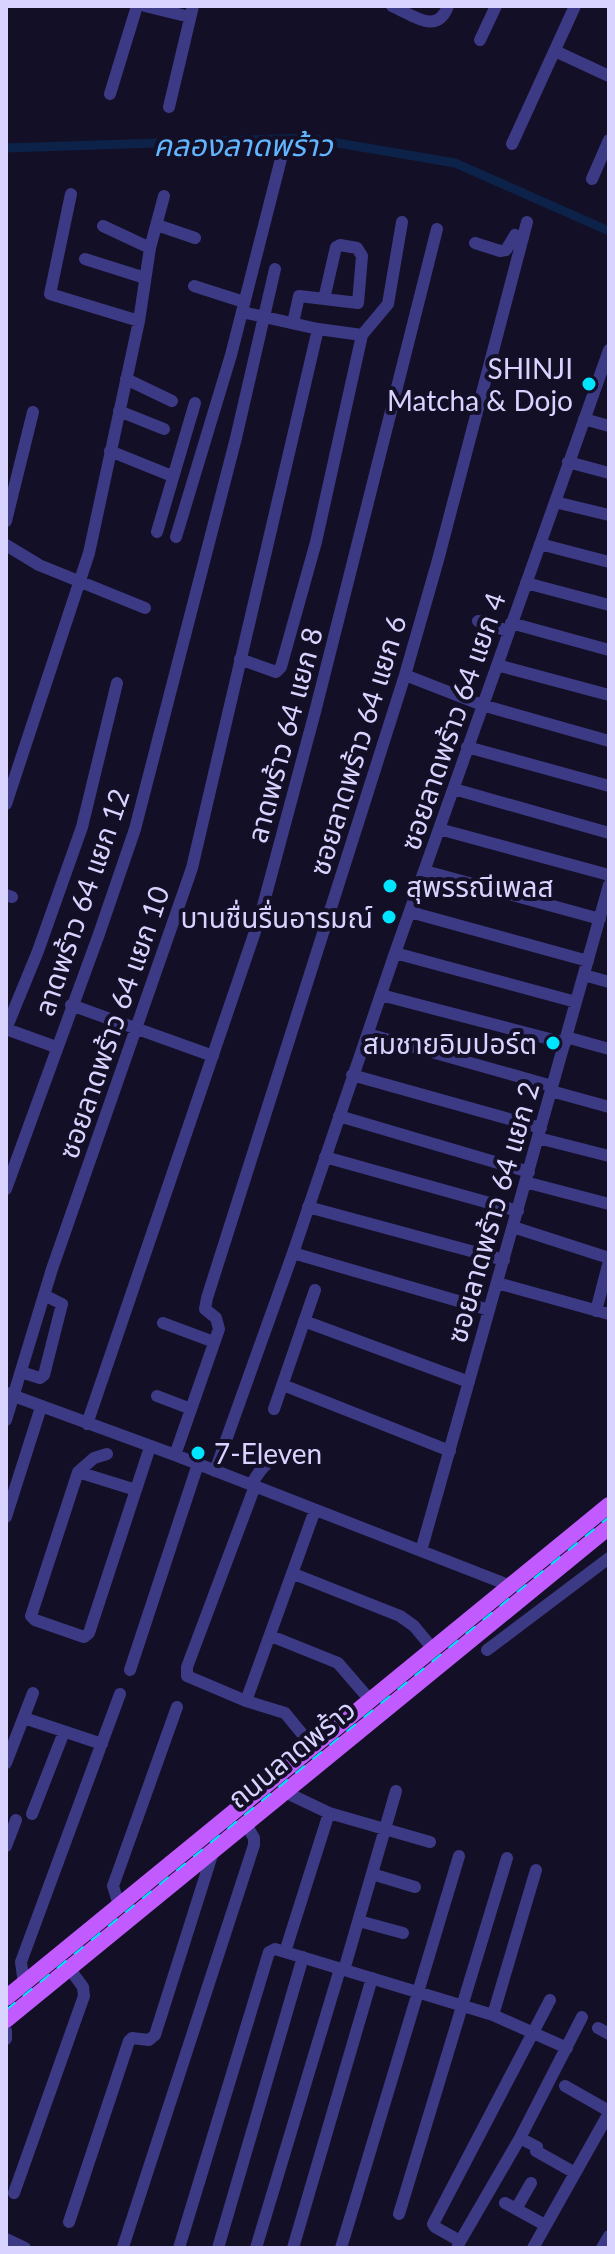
<svg xmlns="http://www.w3.org/2000/svg" width="615" height="2254" viewBox="0 0 615 2254" font-family="Lato,'Noto Sans Thai',sans-serif">
	<style>
		.lines { fill: none; stroke-linecap: round; stroke-linejoin: round }
		.canal { stroke: #0c2248; stroke-width: 9 }
		.minor { stroke: #3d3a85; stroke-width: 12 }
		.major { stroke: #c25bff; stroke-width: 16 }
		.rail { stroke: #00e5ff; stroke-width: 2; stroke-dasharray: 12 10; stroke-linecap: butt }
		.poi-dot { fill: #00e5ff; stroke: #130f26; stroke-width: 3 }
		.labels { text-anchor: middle; dominant-baseline: central; stroke-width: 8; stroke-linejoin: round; paint-order: stroke }
		.poi-label { font-size: 28px; fill: #d9d4ff; stroke: #130f26; text-anchor: end }
		.street-label { font-size: 28px; fill: #d9d4ff; stroke: #130f26 }
		.water-label { font-size: 30px; font-style: italic; fill: #62b6ff; stroke: #130f26 }
	</style>
	<rect width="100%" height="100%" fill="#130f26"/>
	<g class="lines">
		<path class="canal" d="M 6,148 L 308,138 L 455,163 L 609,231"/>
		<path class="minor" d="M 145,6 L 190,17
			M 392,6 C 413,15 437,36 448,6
			M 480,40 L 496,6
			M 555,51 L 609,76
			M 110,94 L 137,6
			M 169,107 L 193,6
			M 512,144 L 575,6
			M 592,179 L 609,140
			M 71,194 L 50,294 L 139,321
			M 157,225 L 195,238
			M 103,226 L 150,248
			M 475,243 L 500,251 L 506,250 L 515,235 L 523,238
			M 85,259 L 145,278
			M 194,286 L 244,302
			M 242,312 L 318,329 L 362,335
			M 293,323 L 299,296 L 358,303 L 362,256 L 357,248 L 340,245 L 336,247 L 324,299
			M 126,379 L 172,401
			M 119,411 L 164,429
			M 584,419 L 609,426
			M 110,451 L 172,476
			M 568,462 L 609,473
			M 555,502 L 609,515
			M 6,521 L 33,412
			M 157,532 L 195,403
			M 176,537 L 231,355 L 284,147
			M 540,544 L 609,562
			M 6,545 L 39,565 L 145,608
			M 526,583 L 609,605
			M 478,621 L 508,631
			M 511,623 L 609,650
			M 240,659 L 276,672 L 281,667 L 316,542 L 362,335 L 388,304 L 402,222
			M 497,665 L 609,695
			M 405,675 L 482,705 L 609,741
			M 467,747 L 609,786
			M 454,789 L 609,833
			M 6,804 L 89,553 L 139,321 L 150,248 L 164,196
			M 439,829 L 609,875
			M 425,871 L 600,919
			M 6,895 L 12,897
			M 410,912 L 588,961
			M 395,953 L 576,1002
			M 584,975 L 609,982
			M 381,995 L 565,1043
			M 71,1005 L 213,1056
			M 6,1029 L 38,951 L 82,827 L 117,683
			M 6,1029 L 56,1047
			M 368,1034 L 552,1086
			M 566,1037 L 609,1049
			M 352,1075 L 541,1128
			M 551,1091 L 609,1107
			M 339,1116 L 529,1172
			M 538,1138 L 609,1156
			M 325,1157 L 518,1211
			M 525,1182 L 609,1204
			M 6,1189 L 99,934 L 135,829 L 236,438 L 275,269
			M 308,1207 L 504,1260
			M 513,1227 L 609,1258
			M 293,1253 L 489,1310
			M 497,1283 L 609,1314
			M 596,1311 L 609,1261
			M 304,1321 L 469,1382
			M 163,1323 L 214,1342
			M 21,1372 L 40,1378 L 44,1375 L 62,1304 L 44,1295
			M 283,1385 L 450,1451
			M 6,1393 L 175,1455 L 511,1586
			M 157,1396 L 191,1409
			M 274,1409 L 315,1290
			M 6,1420 L 52,1269 L 192,868 L 318,329
			M 87,1424 L 260,917 L 315,712 L 437,229
			M 107,1454 L 94,1458 L 78,1472 L 31,1616 L 35,1620 L 84,1637 L 89,1633 L 150,1447
			M 175,1455 L 219,1329 L 216,1318 L 205,1309 L 207,1298 L 405,675 L 438,560 L 527,222
			M 215,1471 L 293,1253 L 395,953 L 609,350
			M 78,1472 L 136,1490
			M 251,1485 C 267,1458 271,1457 302,1457
			M 255,1486 L 187,1667 L 187,1676 L 246,1701 L 285,1713 L 313,1747
			M 6,1517 L 41,1407
			M 421,1551 L 609,885
			M 294,1574 L 400,1616 L 414,1626 L 433,1649
			M 271,1636 L 338,1663 L 370,1700
			M 487,1650 L 609,1558
			M 130,1670 L 198,1464
			M 246,1701 L 315,1510
			M 24,1718 L 102,1744
			M 6,1763 L 33,1693
			M 285,1792 L 329,1813 L 285,1952 L 493,2015 L 567,2048
			M 329,1813 L 430,1842
			M 32,1814 L 64,1732
			M 6,1846 L 16,1820
			M 372,1874 L 415,1887
			M 119,1905 L 113,1886 L 177,1707
			M 359,1921 L 403,1933
			M 344,1970 L 396,1791
			M 24,1984 L 21,1962 L 120,1694
			M 493,2015 L 536,1870
			M 598,2028 L 609,2034
			M 6,2031 L 6,2039
			M 565,2086 L 609,2111
			M 520,2138 L 537,2147 L 536,2151 L 575,2173
			M 14,2193 L 84,1996 L 83,1987 L 69,1968
			M 505,2203 L 545,2225
			M 516,2209 L 531,2183
			M 399,2214 L 507,1858
			M 69,2222 L 129,2041 L 132,2038 L 149,2040 L 155,2035 L 213,1852
			M 6,2239 L 25,2248
			M 460,2241 L 435,2227 L 433,2224 L 550,2000
			M 458,2245 L 520,2138 L 582,2017
			M 123,2247 L 254,1845 L 254,1838 L 246,1824
			M 179,2248 L 269,1952 L 275,1949 L 285,1952
			M 218,2248 L 303,1957
			M 256,2248 L 340,1969
			M 293,2248 L 372,1978
			M 341,2248 L 459,1856
			M 533,2248 L 609,2113
			M 602,2248 L 609,2236"/>
		<path class="major" d="M 6,1998 L 609,1505
			M 6,2020 L 609,1527"/>
		<path class="rail" d="M 6,2010 L 609,1517"/>
	</g>
	<g class="poi-dot">
		<circle cx="589" cy="384" r="8"/>
		<circle cx="390" cy="886" r="8"/>
		<circle cx="389" cy="917" r="8"/>
		<circle cx="553" cy="1043" r="8"/>
		<circle cx="198" cy="1453" r="8"/>
	</g>
	<g class="labels">
		<g class="poi-label">
			<text x="573" y="368">SHINJI<tspan x="573" dy="32">Matcha &amp; Dojo</tspan></text>
			<text x="406" y="886" text-anchor="start">สุพรรณีเพลส</text>
			<text x="373" y="917">บานชื่นรื่นอารมณ์</text>
			<text x="537" y="1043">สมชายอิมปอร์ต</text>
			<text x="214" y="1453" text-anchor="start">7-Eleven</text>
		</g>
		<g class="street-label">
			<text transform="translate(452 721) rotate(-71)">ซอยลาดพร้าว 64 แยก 4</text>
			<text transform="translate(284 735) rotate(-75)">ลาดพร้าว 64 แยก 8</text>
			<text transform="translate(357 745) rotate(-73)">ซอยลาดพร้าว 64 แยก 6</text>
			<text transform="translate(81 902) rotate(-71)">ลาดพร้าว 64 แยก 12</text>
			<text transform="translate(113 1022) rotate(-71)">ซอยลาดพร้าว 64 แยก 10</text>
			<text transform="translate(492 1212) rotate(-74)">ซอยลาดพร้าว 64 แยก 2</text>
			<text transform="translate(291 1753) rotate(-39)">ถนนลาดพร้าว</text>
		</g>
		<g class="water-label">
			<text x="243" y="144">คลองลาดพร้าว</text>
		</g>
	</g>
	<rect width="615" height="2254" fill="none" stroke="#d9d4ff" stroke-width="16"/>
</svg>
